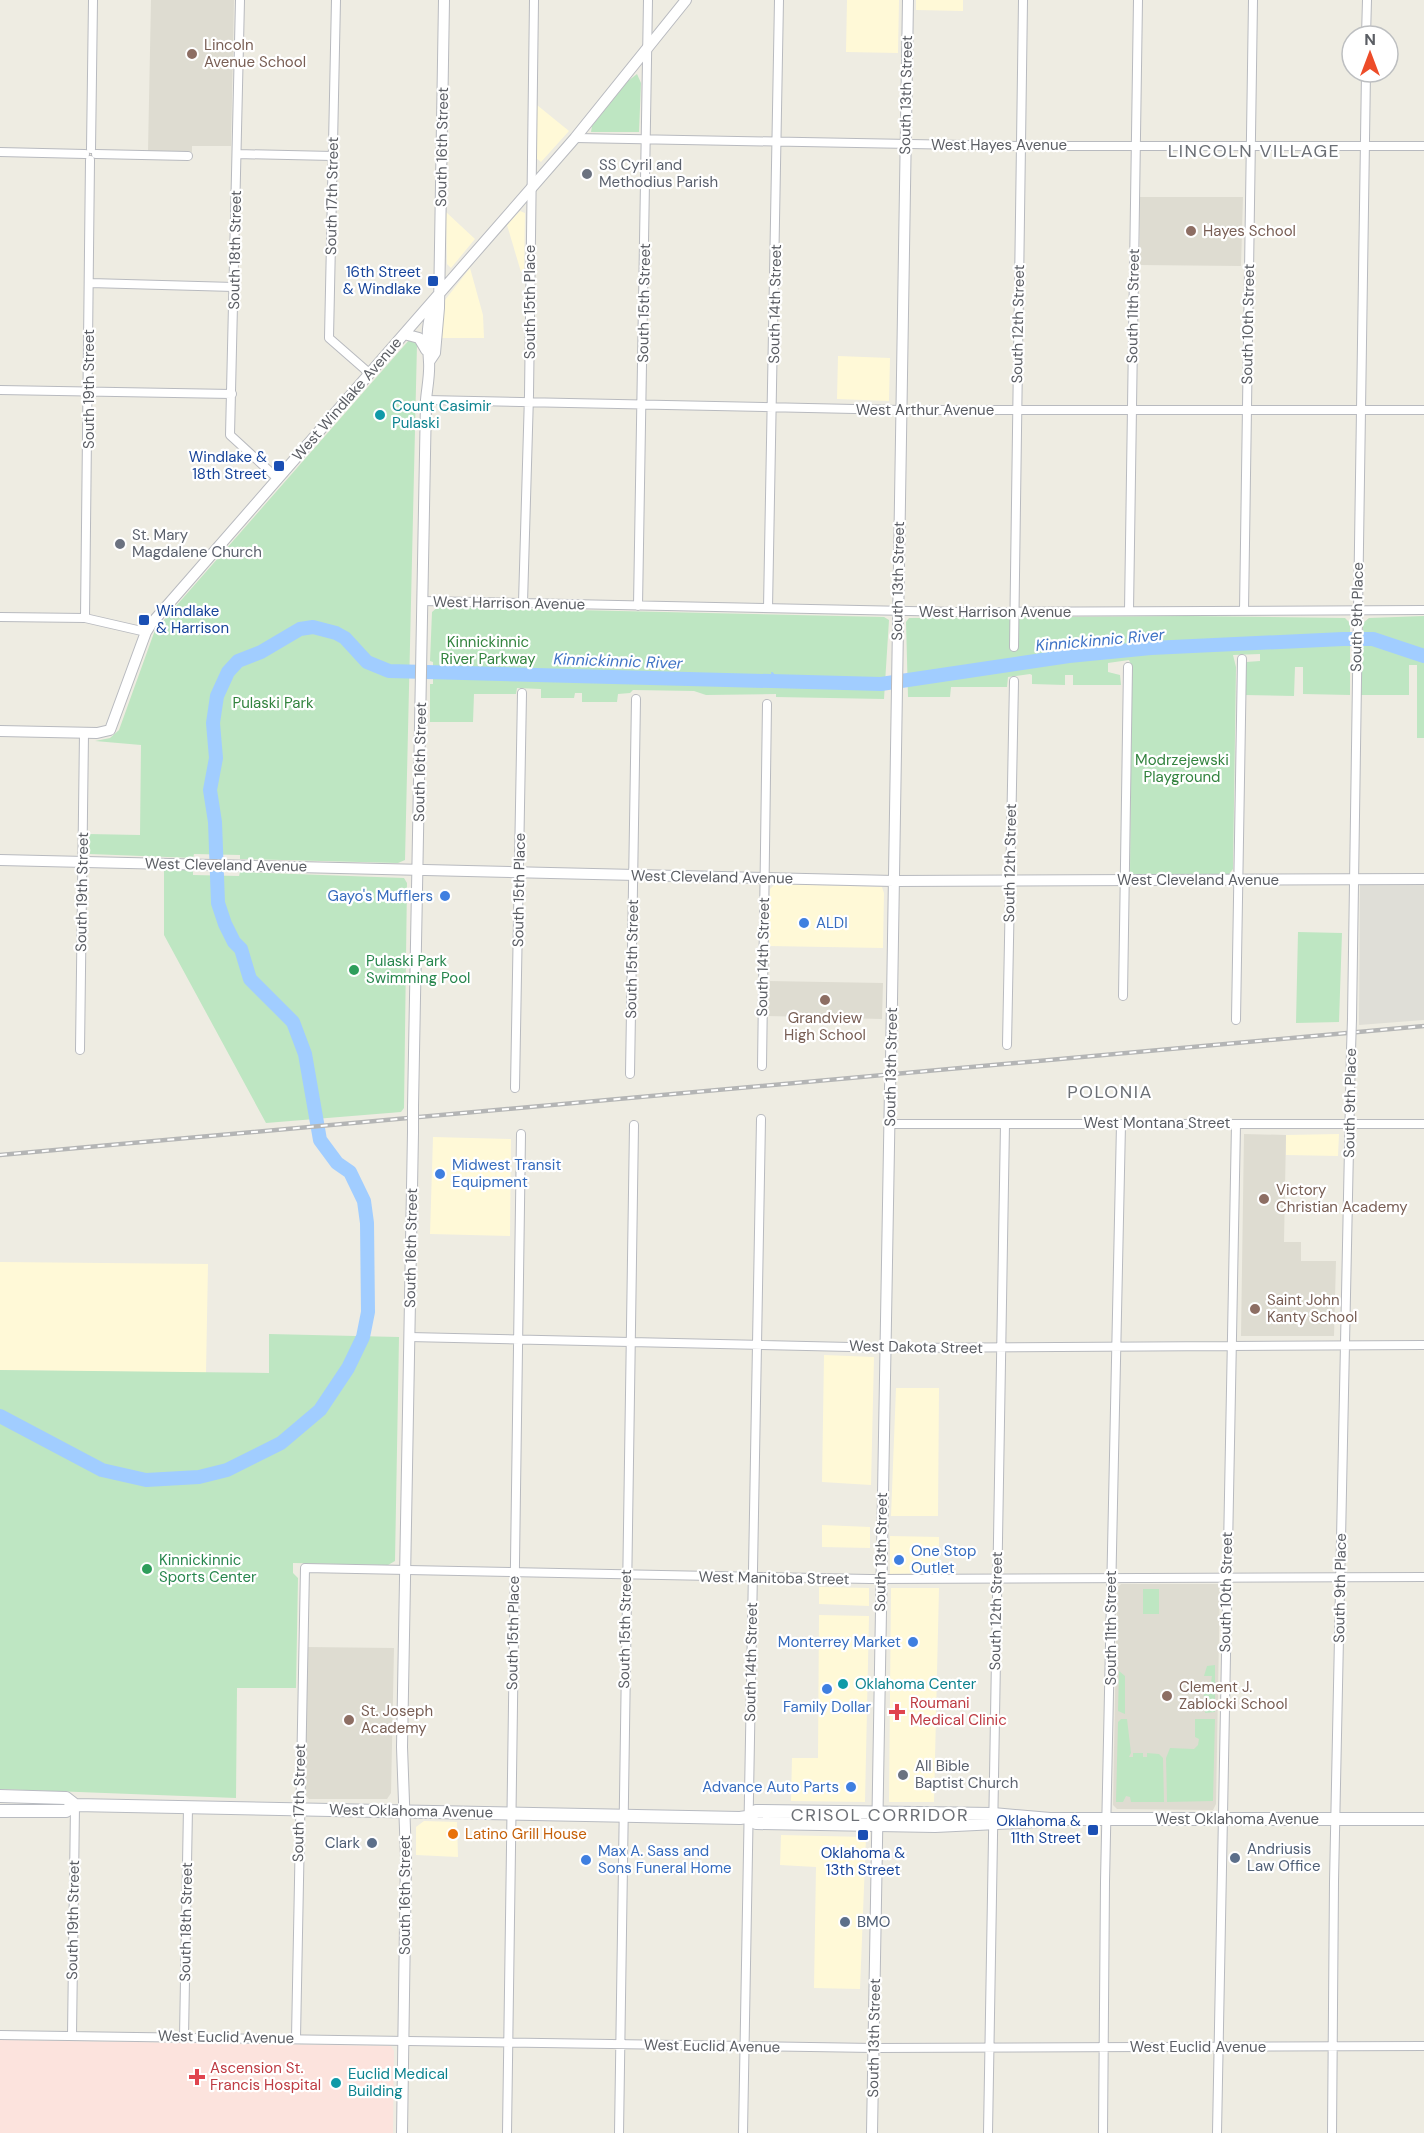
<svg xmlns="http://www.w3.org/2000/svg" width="1424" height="2133" viewBox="0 0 1424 2133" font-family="'DM Sans',sans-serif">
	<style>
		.commercial { fill: #fff9d7 }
		.industrial { fill: #dfded7 }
		.education { fill: #dedcd1 }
		.medical { fill: #fce3dd }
		.green { fill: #bee6c2 }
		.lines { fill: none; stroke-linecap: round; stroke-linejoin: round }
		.stream { stroke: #a1cdff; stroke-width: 2 }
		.river { stroke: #a1cdff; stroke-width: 14 }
		.minor-casing { stroke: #b8babf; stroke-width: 10 }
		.tertiary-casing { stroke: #b8babf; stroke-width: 12 }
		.secondary-casing { stroke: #b8bbc1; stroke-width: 14 }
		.minor { stroke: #fff; stroke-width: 8 }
		.tertiary { stroke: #fff; stroke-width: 10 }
		.secondary { stroke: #fff; stroke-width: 12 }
		.rail-casing { stroke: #b4b5b5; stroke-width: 4.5 }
		.rail { stroke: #fff; stroke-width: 2; stroke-dasharray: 7; stroke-linecap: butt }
		.minor-bridge-casing { stroke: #b8babf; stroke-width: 10; stroke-linecap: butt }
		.tertiary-bridge-casing { stroke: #b8babf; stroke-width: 12; stroke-linecap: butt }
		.minor-bridge { stroke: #fff; stroke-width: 8 }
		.tertiary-bridge { stroke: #fff; stroke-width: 10 }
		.education-dot { fill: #8d6e63; stroke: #fff; stroke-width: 2 }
		.worship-dot { fill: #6b7280; stroke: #fff; stroke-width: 2 }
		.transit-dot { fill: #1a4fb4; stroke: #fff; stroke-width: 2 }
		.culture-dot { fill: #0f9aa8; stroke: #fff; stroke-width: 2 }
		.shop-dot { fill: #3f7fe0; stroke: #fff; stroke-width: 2 }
		.leisure-dot { fill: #2e9e5b; stroke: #fff; stroke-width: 2 }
		.health-dot { fill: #e0444e; stroke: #fff; stroke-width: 2 }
		.food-dot { fill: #e8710a; stroke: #fff; stroke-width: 2 }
		.service-dot { fill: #5c6f8a; stroke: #fff; stroke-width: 2 }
		.labels { text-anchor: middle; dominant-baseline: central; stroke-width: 4.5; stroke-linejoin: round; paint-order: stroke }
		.education-label { font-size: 15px; fill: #785e54; stroke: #fff; text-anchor: start }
		.street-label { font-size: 15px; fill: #5b5e64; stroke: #fff }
		.worship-label { font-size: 15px; fill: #5b616d; stroke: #fff; text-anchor: start }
		.transit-label { font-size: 15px; fill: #164399; stroke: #fff; text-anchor: end }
		.culture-label { font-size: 15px; fill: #0d838f; stroke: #fff; text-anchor: start }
		.park-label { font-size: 15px; fill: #32833e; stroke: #fff }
		.shop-label { font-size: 15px; fill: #366cbe; stroke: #fff; text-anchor: start }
		.leisure-label { font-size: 15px; fill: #27864d; stroke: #fff; text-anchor: start }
		.health-label { font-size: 15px; fill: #be3a42; stroke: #fff; text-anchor: start }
		.food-label { font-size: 15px; fill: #c56008; stroke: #fff; text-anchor: start }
		.service-label { font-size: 15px; fill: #4e5e75; stroke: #fff; text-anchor: start }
		.water-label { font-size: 16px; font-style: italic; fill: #4174c6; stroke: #fff }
		.quarter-label { font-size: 18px; letter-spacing: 1.5px; fill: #6c7076; stroke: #fff }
	</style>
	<rect width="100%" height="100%" fill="#eeece2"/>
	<path class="commercial" d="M 847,0 L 899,0 L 898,53 L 846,52 Z
		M 916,0 L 963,0 L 963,11 L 916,10 Z
		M 537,105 L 569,131 L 541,162 L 536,158 Z
		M 520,211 L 525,213 L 524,272 L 521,272 L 507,225 Z
		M 446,212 L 475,239 L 451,268 L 447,264 Z
		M 470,268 L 483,315 L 484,338 L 441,338 L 445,300 Z
		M 838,356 L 890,358 L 889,401 L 837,399 Z
		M 775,884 L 882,887 L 884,893 L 883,948 L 769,946 L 770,889 Z
		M 1339,1134 L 1338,1156 L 1286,1155 L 1286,1135 Z
		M 433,1137 L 511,1139 L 510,1236 L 430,1234 Z
		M 0,1262 L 208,1264 L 206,1373 L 0,1370 Z
		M 824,1355 L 874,1357 L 871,1485 L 822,1482 Z
		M 896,1388 L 939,1388 L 938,1516 L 891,1516 Z
		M 822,1525 L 870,1527 L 870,1548 L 822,1547 Z
		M 890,1536 L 939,1537 L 939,1573 L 890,1574 Z
		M 819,1587 L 869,1588 L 869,1606 L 819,1604 Z
		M 891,1588 L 939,1588 L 934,1802 L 889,1802 Z
		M 819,1615 L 869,1616 L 865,1802 L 791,1801 L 792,1758 L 818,1758 Z
		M 424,1821 L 457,1822 L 458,1857 L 416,1855 L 416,1827 Z
		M 781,1835 L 866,1837 L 860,1989 L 814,1988 L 816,1867 L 780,1865 Z"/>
	<path class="industrial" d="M 1360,885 L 1424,885 L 1424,1020 L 1359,1025 Z"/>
	<path class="education" d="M 151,0 L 234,0 L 231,146 L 192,146 L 192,152 L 148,151 Z
		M 1140,197 L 1243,197 L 1241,266 L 1140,265 Z
		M 768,981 L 883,983 L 882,1019 L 768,1016 Z
		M 1244,1134 L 1286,1135 L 1284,1242 L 1301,1242 L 1301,1261 L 1336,1261 L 1334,1336 L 1241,1336 Z
		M 1121,1584 L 1220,1584 L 1216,1804 L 1213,1810 L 1117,1809 L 1113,1805 L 1117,1588 Z
		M 307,1647 L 394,1648 L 391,1793 L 387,1799 L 309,1799 L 305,1795 Z"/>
	<path class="medical" d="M 0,2040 L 391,2046 L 394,2051 L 393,2133 L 0,2133 Z"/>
	<path class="green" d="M 637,74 L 641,83 L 639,132 L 591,132 L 592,126 L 628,81 Z
		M 410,339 L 415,340 L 417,344 L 405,860 L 398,863 L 240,859 L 240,855 L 194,854 L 193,858 L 90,854 L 88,834 L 140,835 L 141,745 L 95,741 L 110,738 L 119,730 L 155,630 Z
		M 438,607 L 884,617 L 889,620 L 884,699 L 776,697 L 776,694 L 706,695 L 694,691 L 633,690 L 630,693 L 618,694 L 617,702 L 582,702 L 582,693 L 575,693 L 574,698 L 541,698 L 541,689 L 517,688 L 516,694 L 474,694 L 473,722 L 430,722 L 430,684 L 433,684 L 433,662 L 430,661 L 432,612 Z
		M 1187,616 L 1345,618 L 1350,623 L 1350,695 L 1303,694 L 1303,667 L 1295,667 L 1294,696 L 1245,695 L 1246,662 L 1260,661 L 1260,654 L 1233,655 L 1236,667 L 1233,869 L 1229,874 L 1134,875 L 1130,872 L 1132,667 L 1129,660 L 1108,663 L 1108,672 L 1120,675 L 1121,685 L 1073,685 L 1073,675 L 1065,675 L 1065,685 L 1032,684 L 1032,675 L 1030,674 L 1008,677 L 1007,687 L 951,687 L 950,697 L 908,697 L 906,622 L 909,618 Z
		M 1424,616 L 1424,738 L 1417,738 L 1417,665 L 1409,665 L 1409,695 L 1361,695 L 1363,623 L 1369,618 Z
		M 164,869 L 193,870 L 193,875 L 239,876 L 240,872 L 404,878 L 407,883 L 404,1108 L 401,1112 L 266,1123 L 164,935 Z
		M 1298,932 L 1342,933 L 1339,1022 L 1296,1023 Z
		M 269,1334 L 399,1337 L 395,1561 L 388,1565 L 293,1563 L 293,1573 L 298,1578 L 296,1688 L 237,1688 L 236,1798 L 0,1789 L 0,1370 L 269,1373 Z
		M 1143,1589 L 1159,1589 L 1159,1614 L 1143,1614 Z
		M 1215,1665 L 1215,1712 L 1205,1713 L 1203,1683 L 1211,1682 L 1212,1676 L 1204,1676 L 1207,1666 Z
		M 1119,1671 L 1125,1676 L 1125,1714 L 1118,1711 Z
		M 1121,1719 L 1127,1719 L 1131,1753 L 1129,1757 L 1133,1757 L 1133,1753 L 1143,1753 L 1143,1757 L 1147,1757 L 1147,1753 L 1159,1754 L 1163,1758 L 1164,1802 L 1131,1802 L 1130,1797 L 1126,1796 L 1123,1802 L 1116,1802 L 1118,1722 Z
		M 1195,1719 L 1215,1719 L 1213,1801 L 1167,1802 L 1166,1758 L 1170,1748 L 1194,1749 L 1198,1745 L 1199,1739 L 1195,1737 Z"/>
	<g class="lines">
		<path class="stream" d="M 772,673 L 780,682"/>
		<path class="river" d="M 0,1416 L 102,1470 L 146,1480 L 199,1477 L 227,1470 L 281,1443 L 320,1410 L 348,1368 L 363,1337 L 368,1312 L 367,1223 L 364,1201 L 350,1172 L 337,1163 L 320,1140 L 305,1054 L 293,1022 L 250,979 L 241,949 L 234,942 L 225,924 L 218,903 L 215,822 L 210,790 L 216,758 L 213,723 L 217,696 L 228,672 L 238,661 L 261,652 L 300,629 L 313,627 L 336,633 L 345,638 L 367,662 L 389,671 L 881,684 L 1069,656 L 1151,648 L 1343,639 L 1373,639 L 1424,656"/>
		<defs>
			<path id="minor" d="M 240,0 L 230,435 L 278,479
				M 336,0 L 329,338 L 369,373
				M 1366,36 L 1367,0
				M 575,138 L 1021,146 L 1424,146
				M 91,149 L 93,0
				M 0,152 L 85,154
				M 96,154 L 188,156
				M 237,154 L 333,156
				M 90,283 L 234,287
				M 0,390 L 232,394
				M 426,400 L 901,410 L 1424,410
				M 422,601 L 957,612 L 1424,610
				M 523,603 L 529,395 L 534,0
				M 638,606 L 648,0
				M 768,608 L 779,0
				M 1129,611 L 1138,0
				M 1244,611 L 1253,0
				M 0,617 L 85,618 L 146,632
				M 85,618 L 90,160
				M 1014,647 L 1023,0
				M 1123,996 L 1128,667
				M 1352,1019 L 1366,72
				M 1236,1020 L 1242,659
				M 1007,1045 L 1014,681
				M 80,1050 L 84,733
				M 762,1066 L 767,704
				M 630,1074 L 636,699
				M 515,1088 L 522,693
				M 889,1124 L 1424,1124
				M 409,1337 L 895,1348 L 1424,1345
				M 0,2035 L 874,2048 L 1424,2046
				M 72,2036 L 75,1805
				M 184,2037 L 188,1807
				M 296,2038 L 305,1568 L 870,1579 L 1424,1577
				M 507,2133 L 521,1134
				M 619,2133 L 634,1125
				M 743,2133 L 761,1119
				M 988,2133 L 1005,1124
				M 1103,2133 L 1105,1882 L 1121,1124
				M 1217,2133 L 1236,1124
				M 1332,2133 L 1334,1882 L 1351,1050"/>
			<path id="tertiary" d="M 404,334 L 419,338 L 426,350
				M 429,362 L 435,353 L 439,308 L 444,0
				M 0,731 L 97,733 L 110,730 L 146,632 L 151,624 L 575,138 L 686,0
				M 0,860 L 894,881 L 1424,879
				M 891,1063 L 908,0
				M 413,1107 L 426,400 C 427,388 430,374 429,362 C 428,342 425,325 434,306
				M 402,2133 L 406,1857 L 402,1747 L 413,1132
				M 872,2133 L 890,1088"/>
			<path id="secondary" d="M 0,1796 L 66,1798 L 75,1805
				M 0,1811 L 66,1811 L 75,1805 L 740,1818 L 747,1817 L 756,1811 L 993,1814 L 1050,1819 L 1424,1819
				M 747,1817 L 756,1823 L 935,1826 L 1038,1821"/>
		</defs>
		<use href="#minor" class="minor-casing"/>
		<use href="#tertiary" class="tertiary-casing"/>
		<use href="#secondary" class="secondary-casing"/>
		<use href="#minor" class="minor"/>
		<use href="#tertiary" class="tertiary"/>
		<use href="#secondary" class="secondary"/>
		<defs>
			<path id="rail" d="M 0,1155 L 1424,1026"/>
		</defs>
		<use href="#rail" class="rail-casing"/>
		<use href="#rail" class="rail"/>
		<defs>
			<path id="minor-bridge" d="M 1351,1050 L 1352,1019"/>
			<path id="tertiary-bridge" d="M 890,1088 L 891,1063
				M 413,1132 L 413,1107"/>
		</defs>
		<use href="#minor-bridge" class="minor-bridge-casing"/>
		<use href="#tertiary-bridge" class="tertiary-bridge-casing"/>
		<use href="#minor-bridge" class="minor-bridge"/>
		<use href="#tertiary-bridge" class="tertiary-bridge"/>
	</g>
	<g class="education-dot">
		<circle cx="192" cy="54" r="6"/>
		<circle cx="1191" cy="231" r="6"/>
		<circle cx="825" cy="1000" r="6"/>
		<circle cx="1264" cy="1199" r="6"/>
		<circle cx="1255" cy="1309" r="6"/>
		<circle cx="1167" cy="1696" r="6"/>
		<circle cx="349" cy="1720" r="6"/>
	</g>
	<g class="worship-dot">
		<circle cx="587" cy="174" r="6"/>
		<circle cx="120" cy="544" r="6"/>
		<circle cx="903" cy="1775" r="6"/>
	</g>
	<g class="transit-dot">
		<rect x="427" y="275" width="12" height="12" rx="3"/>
		<rect x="273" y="460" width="12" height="12" rx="3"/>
		<rect x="138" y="614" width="12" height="12" rx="3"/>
		<rect x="1087" y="1824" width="12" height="12" rx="3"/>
		<rect x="857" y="1829" width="12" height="12" rx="3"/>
	</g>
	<g class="culture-dot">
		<circle cx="380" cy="415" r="6"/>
		<circle cx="843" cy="1684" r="6"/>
		<circle cx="336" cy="2083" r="6"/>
	</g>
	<g class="shop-dot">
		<circle cx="445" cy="896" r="6"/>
		<circle cx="804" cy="923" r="6"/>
		<circle cx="440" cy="1174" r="6"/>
		<circle cx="899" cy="1560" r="6"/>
		<circle cx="913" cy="1642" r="6"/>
		<circle cx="827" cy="1689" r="6"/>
		<circle cx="851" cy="1787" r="6"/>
		<circle cx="586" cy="1860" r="6"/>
	</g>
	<g class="leisure-dot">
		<circle cx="354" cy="970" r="6"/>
		<circle cx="147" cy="1569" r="6"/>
	</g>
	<g class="health-dot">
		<path d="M894 1703h6v6h6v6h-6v6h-6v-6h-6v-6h6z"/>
		<path d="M194 2068h6v6h6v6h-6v6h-6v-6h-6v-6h6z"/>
	</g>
	<circle class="food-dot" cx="453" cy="1834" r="6"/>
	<g class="service-dot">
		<circle cx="372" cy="1843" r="6"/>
		<circle cx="1235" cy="1858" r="6"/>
		<circle cx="845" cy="1922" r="6"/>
	</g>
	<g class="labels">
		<g class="education-label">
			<text x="204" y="45">Lincoln<tspan x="204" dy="17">Avenue School</tspan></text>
			<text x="1203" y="231">Hayes School</text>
			<text x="825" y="1018" text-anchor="middle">Grandview<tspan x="825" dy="17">High School</tspan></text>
			<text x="1276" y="1190">Victory<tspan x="1276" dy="17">Christian Academy</tspan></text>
			<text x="1267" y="1300">Saint John<tspan x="1267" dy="17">Kanty School</tspan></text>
			<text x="1179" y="1687">Clement J.<tspan x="1179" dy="17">Zablocki School</tspan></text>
			<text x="361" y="1711">St. Joseph<tspan x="361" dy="17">Academy</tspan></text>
		</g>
		<g class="street-label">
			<text transform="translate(906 95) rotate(-89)">South 13th Street</text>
			<text x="999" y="145">West Hayes Avenue</text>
			<text transform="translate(442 147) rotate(-89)">South 16th Street</text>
			<text transform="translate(332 196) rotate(-89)">South 17th Street</text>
			<text transform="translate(235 250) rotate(-89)">South 18th Street</text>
			<text transform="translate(530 302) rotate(-90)">South 15th Place</text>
			<text transform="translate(644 303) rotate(-89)">South 15th Street</text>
			<text transform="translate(775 304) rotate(-89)">South 14th Street</text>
			<text transform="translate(1133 306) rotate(-89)">South 11th Street</text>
			<text transform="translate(1018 324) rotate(-89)">South 12th Street</text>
			<text transform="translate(1248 324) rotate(-89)">South 10th Street</text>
			<text transform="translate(89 389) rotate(-90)">South 19th Street</text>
			<text transform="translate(347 399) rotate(-49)">West Windlake Avenue</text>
			<text x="925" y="410">West Arthur Avenue</text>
			<text transform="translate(898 581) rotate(-89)">South 13th Street</text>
			<text transform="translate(509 603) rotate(1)">West Harrison Avenue</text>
			<text x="995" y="612">West Harrison Avenue</text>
			<text transform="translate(1357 617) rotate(-89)">South 9th Place</text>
			<text transform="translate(420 762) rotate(-89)">South 16th Street</text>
			<text transform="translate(1010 863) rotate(-89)">South 12th Street</text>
			<text transform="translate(226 865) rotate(1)">West Cleveland Avenue</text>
			<text transform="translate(712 877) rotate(1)">West Cleveland Avenue</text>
			<text x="1198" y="880">West Cleveland Avenue</text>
			<text transform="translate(519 890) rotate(-89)">South 15th Place</text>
			<text transform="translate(82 892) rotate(-89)">South 19th Street</text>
			<text transform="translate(763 957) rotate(-89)">South 14th Street</text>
			<text transform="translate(632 959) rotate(-89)">South 15th Street</text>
			<text transform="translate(891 1067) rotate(-89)">South 13th Street</text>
			<text transform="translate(1350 1103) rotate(-89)">South 9th Place</text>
			<text x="1157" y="1123">West Montana Street</text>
			<text transform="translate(411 1248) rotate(-89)">South 16th Street</text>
			<text transform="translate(916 1347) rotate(1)">West Dakota Street</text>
			<text transform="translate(881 1552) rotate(-89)">South 13th Street</text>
			<text transform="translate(774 1578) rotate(1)">West Manitoba Street</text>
			<text transform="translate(1340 1588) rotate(-89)">South 9th Place</text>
			<text transform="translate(1226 1592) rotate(-89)">South 10th Street</text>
			<text transform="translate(996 1611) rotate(-89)">South 12th Street</text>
			<text transform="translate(1111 1628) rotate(-90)">South 11th Street</text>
			<text transform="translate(625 1629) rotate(-89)">South 15th Street</text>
			<text transform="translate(513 1633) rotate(-89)">South 15th Place</text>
			<text transform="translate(751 1662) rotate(-89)">South 14th Street</text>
			<text transform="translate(299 1803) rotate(-89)">South 17th Street</text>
			<text transform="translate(411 1811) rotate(1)">West Oklahoma Avenue</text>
			<text x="1237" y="1819">West Oklahoma Avenue</text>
			<text transform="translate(405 1895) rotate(-90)">South 16th Street</text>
			<text transform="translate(73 1920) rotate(-89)">South 19th Street</text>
			<text transform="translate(186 1922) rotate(-89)">South 18th Street</text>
			<text transform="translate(226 2037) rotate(1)">West Euclid Avenue</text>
			<text transform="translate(874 2038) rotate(-89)">South 13th Street</text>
			<text transform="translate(712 2046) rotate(1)">West Euclid Avenue</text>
			<text x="1198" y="2047">West Euclid Avenue</text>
		</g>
		<g class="worship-label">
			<text x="599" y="165">SS Cyril and<tspan x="599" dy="17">Methodius Parish</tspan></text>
			<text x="132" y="535">St. Mary<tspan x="132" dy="17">Magdalene Church</tspan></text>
			<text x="915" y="1766">All Bible<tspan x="915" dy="17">Baptist Church</tspan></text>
		</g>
		<g class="transit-label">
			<text x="421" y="272">16th Street<tspan x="421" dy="17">&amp; Windlake</tspan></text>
			<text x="267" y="457">Windlake &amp;<tspan x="267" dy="17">18th Street</tspan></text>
			<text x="156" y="611" text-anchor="start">Windlake<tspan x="156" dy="17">&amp; Harrison</tspan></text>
			<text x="1081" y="1821">Oklahoma &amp;<tspan x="1081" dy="17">11th Street</tspan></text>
			<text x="863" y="1853" text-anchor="middle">Oklahoma &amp;<tspan x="863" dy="17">13th Street</tspan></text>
		</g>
		<g class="culture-label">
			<text x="392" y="406">Count Casimir<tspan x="392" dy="17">Pulaski</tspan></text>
			<text x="855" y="1684">Oklahoma Center</text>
			<text x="348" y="2074">Euclid Medical<tspan x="348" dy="17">Building</tspan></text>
		</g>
		<g class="park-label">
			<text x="488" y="642">Kinnickinnic<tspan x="488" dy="17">River Parkway</tspan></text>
			<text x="273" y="703">Pulaski Park</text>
			<text x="1182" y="760">Modrzejewski<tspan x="1182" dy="17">Playground</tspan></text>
		</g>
		<g class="shop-label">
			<text x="433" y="896" text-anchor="end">Gayo's Mufflers</text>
			<text x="816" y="923">ALDI</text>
			<text x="452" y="1165">Midwest Transit<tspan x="452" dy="17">Equipment</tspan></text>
			<text x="911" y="1551">One Stop<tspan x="911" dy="17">Outlet</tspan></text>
			<text x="901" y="1642" text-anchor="end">Monterrey Market</text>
			<text x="827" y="1707" text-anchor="middle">Family Dollar</text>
			<text x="839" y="1787" text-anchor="end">Advance Auto Parts</text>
			<text x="598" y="1851">Max A. Sass and<tspan x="598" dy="17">Sons Funeral Home</tspan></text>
		</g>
		<g class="leisure-label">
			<text x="366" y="961">Pulaski Park<tspan x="366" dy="17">Swimming Pool</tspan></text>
			<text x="159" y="1560">Kinnickinnic<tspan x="159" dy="17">Sports Center</tspan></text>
		</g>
		<g class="health-label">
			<text x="910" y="1703">Roumani<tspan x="910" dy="17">Medical Clinic</tspan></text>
			<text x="210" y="2068">Ascension St.<tspan x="210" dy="17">Francis Hospital</tspan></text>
		</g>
		<g class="food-label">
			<text x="465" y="1834">Latino Grill House</text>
		</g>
		<g class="service-label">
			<text x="360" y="1843" text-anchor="end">Clark</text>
			<text x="1247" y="1849">Andriusis<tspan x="1247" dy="17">Law Office</tspan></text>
			<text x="857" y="1922">BMO</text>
		</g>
		<g class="water-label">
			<text transform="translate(1100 640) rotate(-5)">Kinnickinnic River</text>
			<text transform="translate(618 661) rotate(2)">Kinnickinnic River</text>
		</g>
		<g class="quarter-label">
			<text x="1254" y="151">LINCOLN VILLAGE</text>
			<text x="1110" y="1092">POLONIA</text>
			<text x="880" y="1815">CRISOL CORRIDOR</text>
		</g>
	</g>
	<g transform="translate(1370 54)"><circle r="28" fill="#ffffff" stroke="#bdbfc1" stroke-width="1.5"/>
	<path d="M0-4.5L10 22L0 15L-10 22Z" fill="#ed4c29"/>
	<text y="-9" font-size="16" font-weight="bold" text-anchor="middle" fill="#5b5e64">N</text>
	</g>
</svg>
